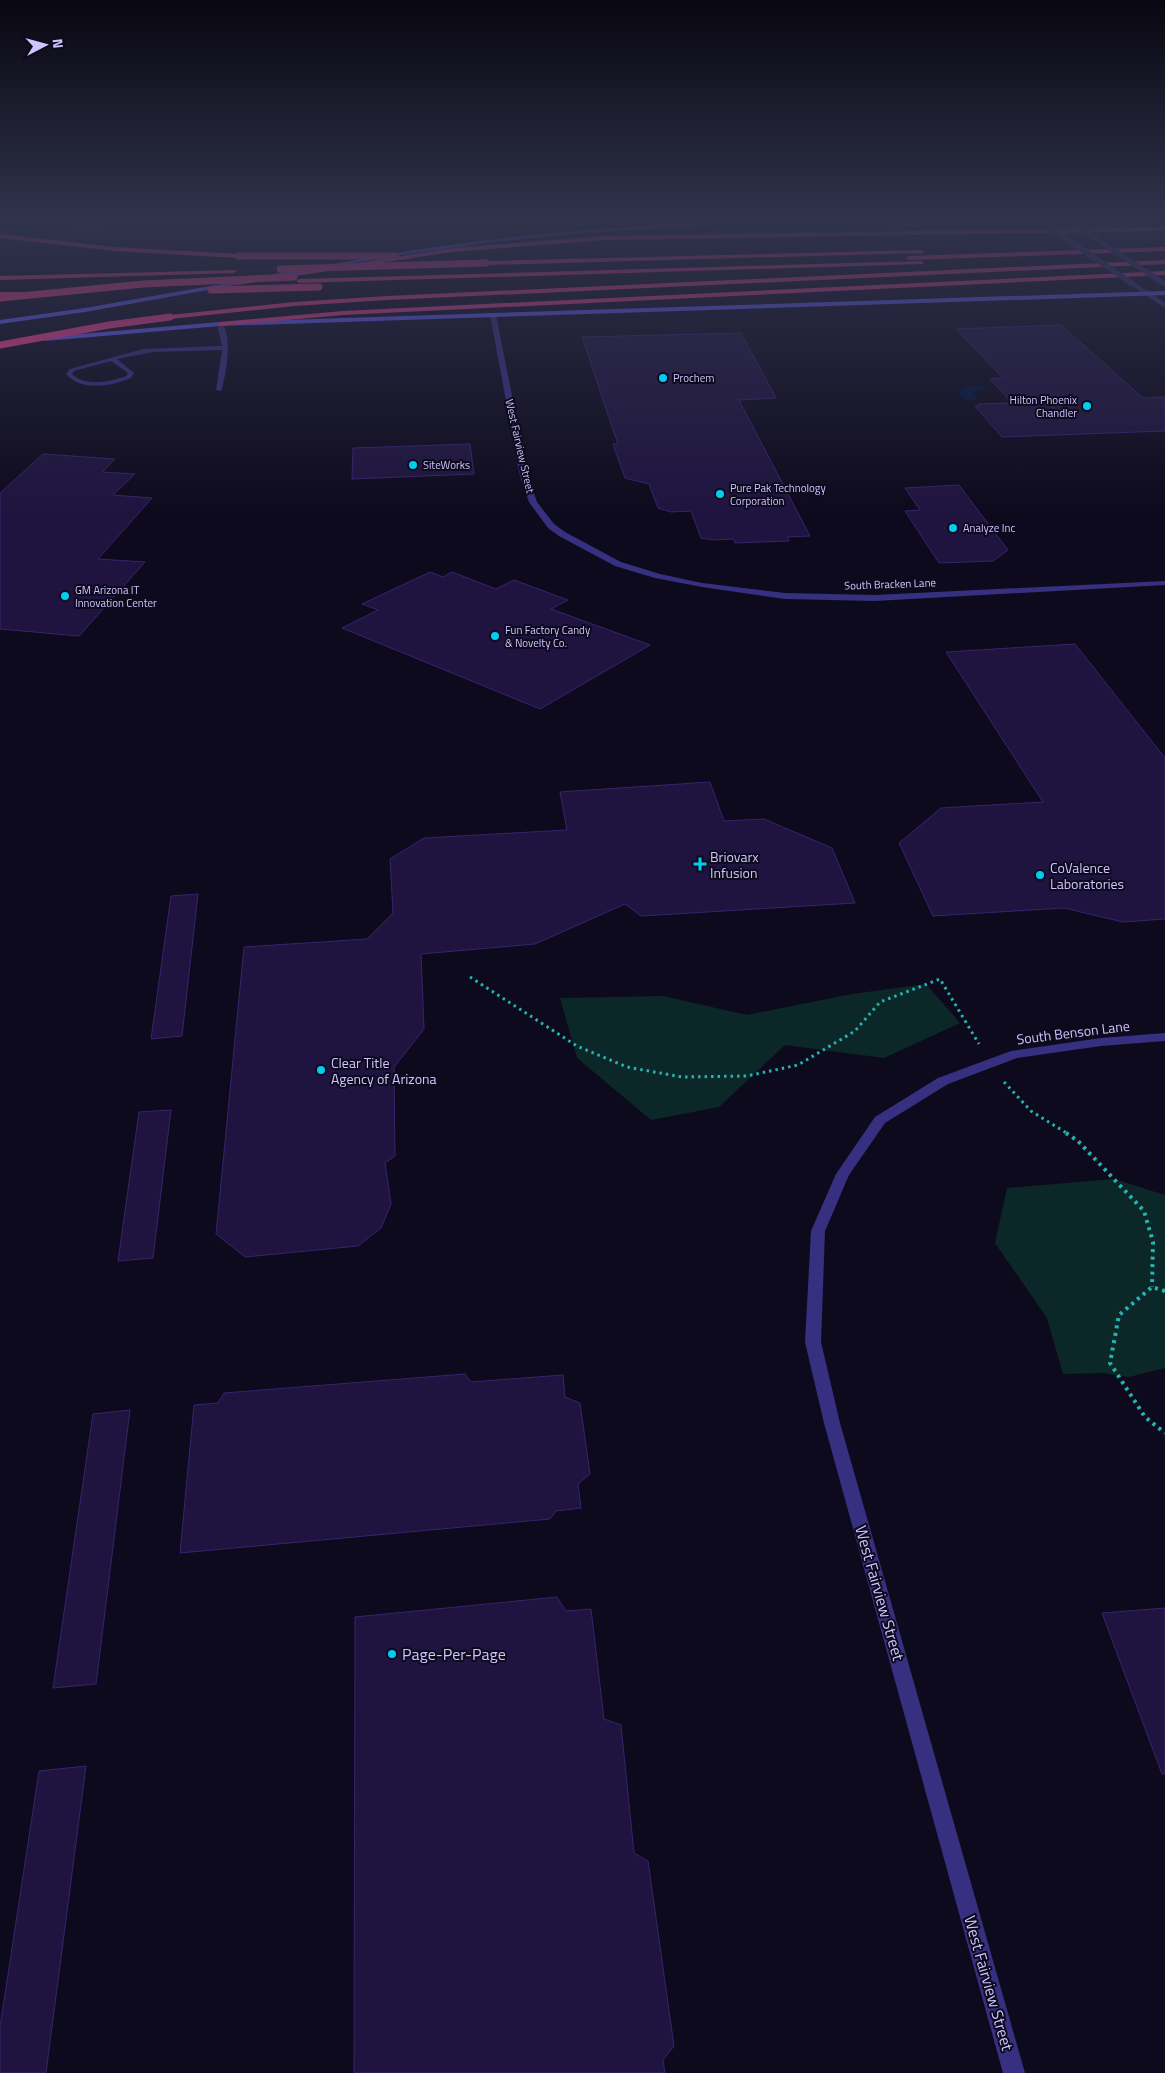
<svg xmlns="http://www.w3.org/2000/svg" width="1165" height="2073" viewBox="0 0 1165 2073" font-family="'Titillium Web',sans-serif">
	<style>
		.green { fill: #0c2727 }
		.water { fill: #05163a }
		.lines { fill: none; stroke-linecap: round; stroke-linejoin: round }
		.stream { stroke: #05163a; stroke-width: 4.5 }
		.building { fill: #1f143f; stroke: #36246d }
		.path-far2 { stroke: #23b5b3; stroke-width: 1; stroke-dasharray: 1 2; stroke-linecap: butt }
		.path-far1 { stroke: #23b5b3; stroke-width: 3; stroke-dasharray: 2.5 4; stroke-linecap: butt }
		.path { stroke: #23b5b3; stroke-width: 4; stroke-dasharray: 3 4.5; stroke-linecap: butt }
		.service { fill: #373080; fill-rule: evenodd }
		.minor { fill: #373080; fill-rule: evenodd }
		.tertiary { fill: #373080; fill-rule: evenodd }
		.secondary { fill: #675cff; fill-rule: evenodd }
		.motorway { fill: #ff4093; fill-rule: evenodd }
		.tertiary-bridge { stroke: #373080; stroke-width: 5.5 }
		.motorway-bridge { stroke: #ff4093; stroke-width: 7 }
		.poi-dot { fill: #00cef0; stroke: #0e0a1d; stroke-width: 2 }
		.labels { text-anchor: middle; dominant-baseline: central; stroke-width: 4; stroke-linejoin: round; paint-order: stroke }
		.far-poi-label { font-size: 11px; fill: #cec5ff; stroke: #0e0a1d; text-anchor: start }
		.far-street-label { font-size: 11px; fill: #cec5ff; stroke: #0e0a1d }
		.poi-label { font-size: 14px; fill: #cec5ff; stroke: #0e0a1d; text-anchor: start }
		.street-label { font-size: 14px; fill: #cec5ff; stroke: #0e0a1d }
		.near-street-label { font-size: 16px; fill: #cec5ff; stroke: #0e0a1d }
		.near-poi-label { font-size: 16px; fill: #cec5ff; stroke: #0e0a1d; text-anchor: start }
	</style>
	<rect width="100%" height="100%" fill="#0e0a1d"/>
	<path class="green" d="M 50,222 L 127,222 L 87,232 Z
		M 926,984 L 960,1023 L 884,1058 L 785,1045 L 719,1107 L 651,1120 L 577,1058 L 560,998 L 663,996 L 747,1015 L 852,994 Z
		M 1114,1179 L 1165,1195 L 1165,1368 L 1129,1377 L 1103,1373 L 1063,1374 L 1047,1318 L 995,1243 L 1007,1188 Z"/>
	<path class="water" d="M 967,386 L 984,386 L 988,389 L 972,392 L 978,400 L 965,400 L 957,391 Z"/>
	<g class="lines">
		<path class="stream" d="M 0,224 L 14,226"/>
	</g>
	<path class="building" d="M 1061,325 L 1143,398 L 1165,397 L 1165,431 L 1002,437 L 975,406 L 980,406 L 978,404 L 1012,403 L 990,379 L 1003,378 L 956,329 Z
		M 741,333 L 776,398 L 739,400 L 810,536 L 787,537 L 789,541 L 735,543 L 734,539 L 713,540 L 701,538 L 691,511 L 671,512 L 658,508 L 649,484 L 625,478 L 613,444 L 618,444 L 582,337 Z
		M 470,444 L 474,474 L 352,479 L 353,448 Z
		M 43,454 L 115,459 L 102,472 L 135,474 L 113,495 L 152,498 L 98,559 L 145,562 L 79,636 L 0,629 L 0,493 Z
		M 959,485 L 1008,550 L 993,561 L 939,563 L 905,511 L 920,510 L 905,488 Z
		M 430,572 L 443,577 L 452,572 L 496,589 L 514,580 L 568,600 L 551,609 L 650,645 L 540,709 L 342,628 L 378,610 L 362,604 Z
		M 1075,644 L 1165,758 L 1165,919 L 1123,922 L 1064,908 L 933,916 L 899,843 L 941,808 L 1043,802 L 946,652 Z
		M 710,782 L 724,821 L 764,819 L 832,848 L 855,903 L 641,916 L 625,904 L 535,944 L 421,954 L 424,1029 L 394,1067 L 395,1156 L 385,1163 L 391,1204 L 381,1228 L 358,1246 L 245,1257 L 216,1234 L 244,947 L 367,939 L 393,913 L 390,859 L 424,838 L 567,830 L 560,792 Z
		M 198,894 L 182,1036 L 151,1039 L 171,896 Z
		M 171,1110 L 153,1258 L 118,1261 L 139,1112 Z
		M 465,1374 L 471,1382 L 563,1375 L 565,1397 L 580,1403 L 590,1474 L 578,1484 L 581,1508 L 556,1511 L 550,1519 L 180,1553 L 194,1405 L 218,1403 L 224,1393 Z
		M 130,1410 L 96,1684 L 53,1688 L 93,1414 Z
		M 557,1597 L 566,1611 L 591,1609 L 604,1719 L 621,1725 L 634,1853 L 648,1861 L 674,2046 L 663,2060 L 665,2073 L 354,2073 L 355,1617 Z
		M 1165,1608 L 1165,1774 L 1162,1774 L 1102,1613 Z
		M 86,1766 L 46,2073 L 0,2073 L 0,2027 L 39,1771 Z"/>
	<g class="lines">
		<path class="path-far2" d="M 112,227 L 133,222
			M 215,232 L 456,224"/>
		<path class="path-far1" d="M 470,977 L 577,1046 L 627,1067 L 682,1077 L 747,1076 L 798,1065 L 855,1031 L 880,1002 L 940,979 L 979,1044
			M 1004,1082 L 1031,1111 L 1068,1134"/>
		<path class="path" d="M 1066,1133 L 1078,1141 L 1144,1211 L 1153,1242 L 1152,1287
			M 1165,1291 L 1152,1287 L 1119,1315 L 1110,1363 L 1145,1417 L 1165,1433"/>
		<path class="service" d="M 220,322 C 234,332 226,377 221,391 L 216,390 L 222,350 L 153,352 L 117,359 L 134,373 L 131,378 C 112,386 81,392 66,374 L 70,369 L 143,349 L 222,346 L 217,324 ZM 111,361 L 128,373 L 126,376 C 111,382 85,387 72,374 L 74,371 Z"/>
		<path class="minor" d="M 493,313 L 496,315 L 528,476 L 537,502 L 554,524 L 565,532 L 621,562 L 660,574 L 702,583 L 785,593 L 875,595 L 1165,581 L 1165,585 L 875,601 L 785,599 L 702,587 L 655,578 L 615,566 L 559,536 L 548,528 L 529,502 L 520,476 L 490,315 Z
			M 1165,1033 L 1165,1041 L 1101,1046 L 1017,1058 L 948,1084 L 885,1123 L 849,1175 L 825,1231 L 821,1342 L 840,1423 L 1025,2073 L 1003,2073 L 824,1423 L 805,1342 L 811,1231 L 836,1174 L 875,1117 L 938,1078 L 1011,1051 L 1101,1038 Z"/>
		<path class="tertiary" d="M 1131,283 L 1135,283 L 1165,303 L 1165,308 L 1131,285 Z"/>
		<path class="secondary" d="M 727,222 L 763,222 L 582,233 L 493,242 L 387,257 L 270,279 L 267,277 C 280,270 328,265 345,262 C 471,238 599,227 727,222 Z
			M 250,279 L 252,282 L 85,312 L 0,324 L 0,320 L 85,308 Z
			M 1165,291 L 1165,295 L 220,326 L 45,341 L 42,339 L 45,337 L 220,322 Z"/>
		<path class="motorway" d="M 1165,227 L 1165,231 L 605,240 L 452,252 L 236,285 L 233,283 L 452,248 L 605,236 Z
			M 0,234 L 115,247 L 238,254 L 241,256 L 238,258 L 115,251 L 0,238 Z
			M 1165,247 L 1165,251 L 909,260 L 906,258 L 909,256 Z
			M 921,250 L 924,252 L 923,253 L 486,265 L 483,263 L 486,261 Z
			M 1165,260 L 1165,264 L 387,300 L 294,306 L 170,319 L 167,317 L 170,315 L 294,302 L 387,296 Z
			M 921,261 L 924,263 L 923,264 L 299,283 L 296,281 L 299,279 Z
			M 236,270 L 237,271 L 234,273 L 0,280 L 0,276 Z
			M 1165,271 L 1165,275 L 343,315 L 220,326 L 216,324 L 220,322 L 343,311 Z
			M 0,292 L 28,292 L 31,294 L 28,296 L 0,296 Z"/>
		<path class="tertiary-bridge" d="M 1042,222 L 1133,284
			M 1071,222 L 1163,283"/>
		<path class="motorway-bridge" d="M 238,256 L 395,256
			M 280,269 L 486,263
			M 211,290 L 319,287
			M 0,298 L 143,284 L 294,277
			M 0,345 L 109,325 L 170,317"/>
	</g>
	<linearGradient id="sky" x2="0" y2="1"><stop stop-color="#080610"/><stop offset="0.43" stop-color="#30334c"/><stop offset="1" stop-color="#30334c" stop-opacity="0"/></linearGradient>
	<rect width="1165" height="512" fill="url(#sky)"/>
	<g class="poi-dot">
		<circle cx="663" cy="378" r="5"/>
		<circle cx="1087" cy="406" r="5"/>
		<circle cx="413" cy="465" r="5"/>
		<circle cx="720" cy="494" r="5"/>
		<circle cx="953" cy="528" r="5"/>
		<circle cx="65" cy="596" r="5"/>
		<circle cx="495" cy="636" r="5"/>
		<path d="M697.5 856.5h5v5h5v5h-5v5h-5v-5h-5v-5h5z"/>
		<circle cx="1040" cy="875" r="5"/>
		<circle cx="321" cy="1070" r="5"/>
		<circle cx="392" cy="1654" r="5"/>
	</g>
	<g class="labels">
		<g class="far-poi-label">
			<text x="673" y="378">Prochem</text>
			<text x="1077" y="400" text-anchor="end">Hilton Phoenix<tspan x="1077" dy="13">Chandler</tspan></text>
			<text x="423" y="465">SiteWorks</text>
			<text x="730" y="488">Pure Pak Technology<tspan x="730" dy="13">Corporation</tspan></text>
			<text x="963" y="528">Analyze Inc</text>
			<text x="75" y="590">GM Arizona IT<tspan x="75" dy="13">Innovation Center</tspan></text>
			<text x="505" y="630">Fun Factory Candy<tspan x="505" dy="13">&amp; Novelty Co.</tspan></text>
		</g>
		<g class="far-street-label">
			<text transform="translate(520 446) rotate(77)">West Fairview Street</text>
			<text transform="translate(890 584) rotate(-2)">South Bracken Lane</text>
		</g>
		<g class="poi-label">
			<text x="710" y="856">Briovarx<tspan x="710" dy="16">Infusion</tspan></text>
			<text x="1050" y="867">CoValence<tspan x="1050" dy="16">Laboratories</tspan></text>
			<text x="331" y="1062">Clear Title<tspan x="331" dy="16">Agency of Arizona</tspan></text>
		</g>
		<g class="street-label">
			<text transform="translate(1073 1032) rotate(-7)">South Benson Lane</text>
		</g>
		<g class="near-street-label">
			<text transform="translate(880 1593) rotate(74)">West Fairview Street</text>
			<text transform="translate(989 1983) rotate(74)">West Fairview Street</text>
		</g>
		<g class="near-poi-label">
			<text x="402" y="1654">Page-Per-Page</text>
		</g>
	</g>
	<g transform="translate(45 45) rotate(84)" stroke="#0e0a1d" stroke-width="4" paint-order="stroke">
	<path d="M0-4L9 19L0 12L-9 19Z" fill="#cec5ff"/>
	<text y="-8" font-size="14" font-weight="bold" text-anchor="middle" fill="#cec5ff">N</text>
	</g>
</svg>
